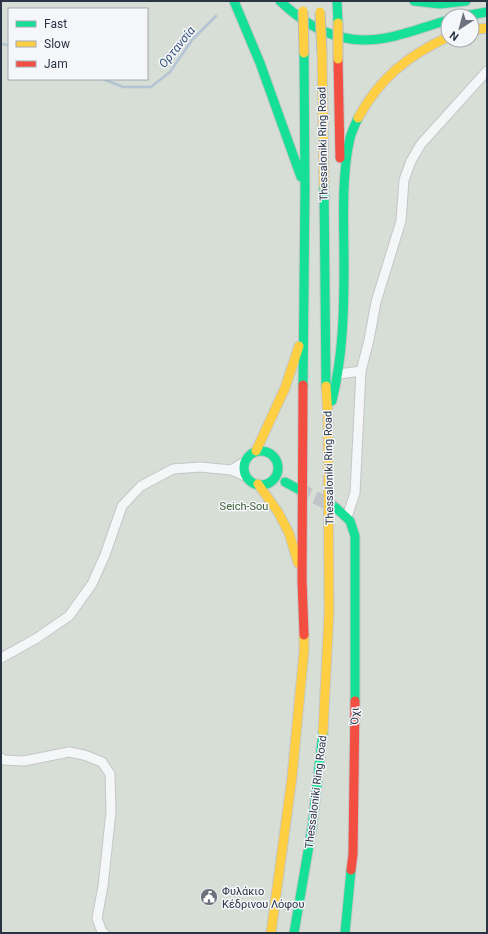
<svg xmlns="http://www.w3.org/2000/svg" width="488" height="934" viewBox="0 0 488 934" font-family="Roboto,sans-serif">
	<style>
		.green { fill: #d6ded6; fill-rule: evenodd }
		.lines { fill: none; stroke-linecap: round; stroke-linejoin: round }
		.stream { stroke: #b4c4d5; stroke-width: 2.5 }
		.secondary-tunnel { stroke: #c1c4c9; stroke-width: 13; stroke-dasharray: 13 6; stroke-linecap: butt }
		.street-casing { stroke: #c4c6c8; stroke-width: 11 }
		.fast-casing { stroke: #c4c6c8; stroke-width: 11 }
		.slow-casing { stroke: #c4c6c8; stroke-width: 11 }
		.jam-casing { stroke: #c4c6c8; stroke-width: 11 }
		.street { stroke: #f5f6f7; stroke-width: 9 }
		.fast { stroke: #16e098; stroke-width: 9 }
		.slow { stroke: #ffcf43; stroke-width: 9 }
		.jam { stroke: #f24e42; stroke-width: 9 }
		.slow-bridge-casing { stroke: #b8bbbf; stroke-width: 11; stroke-linecap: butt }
		.slow-bridge { stroke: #ffcf43; stroke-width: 9 }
		.labels { text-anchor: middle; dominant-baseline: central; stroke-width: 3; stroke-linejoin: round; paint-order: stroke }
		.street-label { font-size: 11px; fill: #2b3445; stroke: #f4f6f9 }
		.park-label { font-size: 11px; fill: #3f6138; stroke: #f4f6f9 }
		.poi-label { font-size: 11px; fill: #2b3445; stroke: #f4f6f9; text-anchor: start }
		.water-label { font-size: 12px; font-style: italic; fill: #34527a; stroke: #f4f6f9 }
	</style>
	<rect width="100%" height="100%" fill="#e6e8ea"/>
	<path class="green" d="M 1,1 L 487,1 L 487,933 L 1,933 ZM 9,9 L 147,9 L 147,79 L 9,79 ZM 448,16 L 472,16 L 472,40 L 448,40 Z"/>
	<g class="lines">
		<path class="stream" d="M 1,44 L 9,45
			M 103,79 L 123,87 L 151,87 L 170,72 L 192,40 L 216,16"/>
		<path class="secondary-tunnel" d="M 298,489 L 335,507"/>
		<defs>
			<path id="street" d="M 339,374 L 361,371
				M 246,461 L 231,470 L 247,477
				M 347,517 L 355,493 L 361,371 L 369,340 L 376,302 L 401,221 L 404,180 L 411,161 L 421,144 L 487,71
				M 1,658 L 37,638 L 69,616 L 92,584 L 105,555 L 122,506 L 141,486 L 173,469 L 200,467 L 231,470
				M 1,758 L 4,760 L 24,761 L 69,752 L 84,755 L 102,762 L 110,774 L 111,812 L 103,886 L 97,918 L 102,932 L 104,933"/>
			<path id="fast" d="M 234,1 L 260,63 L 301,177
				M 280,1 C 309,29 345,46 386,38 C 407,34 427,26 448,20
				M 337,1 L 338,23
				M 414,1 L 440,4 L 466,1
				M 464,16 L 487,12
				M 324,186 L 326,386
				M 303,385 L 305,190 L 304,53
				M 332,401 C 343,356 344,311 344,265 C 344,225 341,177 350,138 C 352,131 355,125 358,118
				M244 468a17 17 0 1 1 34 0a17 17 0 1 1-34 0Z
				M 285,482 L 298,489
				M 335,507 L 350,521 L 355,536 L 355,701
				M 294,933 L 312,828 L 323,732
				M 345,933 L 351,870"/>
			<path id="slow" d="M 472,30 L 487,28
				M 322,53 L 324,186
				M 358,118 C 380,78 407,56 448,37
				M 256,451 L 285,388 L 299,346
				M 258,484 L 278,512 L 289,533 L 298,563
				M 323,732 L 329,613 L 328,415 L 326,386
				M 271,933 L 292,777 L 304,651 L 304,635"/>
			<path id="jam" d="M 338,59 L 340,158
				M 303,385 L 302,580 L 304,635
				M 351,870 L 353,854 L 355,701"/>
		</defs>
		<use href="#street" class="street-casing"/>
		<use href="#fast" class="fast-casing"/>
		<use href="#slow" class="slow-casing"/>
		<use href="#jam" class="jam-casing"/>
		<use href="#street" class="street"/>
		<use href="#fast" class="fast"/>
		<use href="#slow" class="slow"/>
		<use href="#jam" class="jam"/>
		<defs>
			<path id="slow-bridge" d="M 303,11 L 304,53
				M 320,12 L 322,53
				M 338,23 L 338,59"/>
		</defs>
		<use href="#slow-bridge" class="slow-bridge-casing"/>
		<use href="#slow-bridge" class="slow-bridge"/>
	</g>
	<defs>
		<symbol id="civic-disc" viewBox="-11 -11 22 22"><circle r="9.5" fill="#6c737f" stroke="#f4f6f9"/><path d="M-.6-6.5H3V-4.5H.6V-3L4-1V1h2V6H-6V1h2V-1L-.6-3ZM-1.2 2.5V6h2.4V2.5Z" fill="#fff"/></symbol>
	</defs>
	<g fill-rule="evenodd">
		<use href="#civic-disc" x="199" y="887" width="20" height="20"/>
	</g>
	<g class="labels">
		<g class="street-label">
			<text transform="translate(323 144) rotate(-91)">Thessaloniki Ring Road</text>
			<text transform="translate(329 468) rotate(-91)">Thessaloniki Ring Road</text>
			<text transform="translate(355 716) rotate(-89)">Όχι</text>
			<text transform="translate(316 792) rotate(-83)">Thessaloniki Ring Road</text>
		</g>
		<g class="park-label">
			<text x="244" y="506">Seich-Sou</text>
		</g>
		<g class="poi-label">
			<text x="222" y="891">Φυλάκιο<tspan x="222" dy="13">Κέδρινου Λόφου</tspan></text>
		</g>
		<g class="water-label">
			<text transform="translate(177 47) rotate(-51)">Ορτανσία</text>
		</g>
	</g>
	<rect width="488" height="934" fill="none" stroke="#2b3445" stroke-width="4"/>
	<rect x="8" y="8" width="140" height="72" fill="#f4f6f9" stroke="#a4a8b1"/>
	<rect x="16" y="21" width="20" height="6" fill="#16e098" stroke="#a4a8b1"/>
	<text x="44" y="28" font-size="12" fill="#2b3445">Fast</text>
	<rect x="16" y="41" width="20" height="6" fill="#ffcf43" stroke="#a4a8b1"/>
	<text x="44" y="48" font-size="12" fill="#2b3445">Slow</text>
	<rect x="16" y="61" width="20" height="6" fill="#f24e42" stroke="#a4a8b1"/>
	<text x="44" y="68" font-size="12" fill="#2b3445">Jam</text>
	<g transform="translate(460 28) rotate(216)"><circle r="19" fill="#f4f6f9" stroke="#a4a8b1"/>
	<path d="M0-3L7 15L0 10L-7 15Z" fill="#6c737f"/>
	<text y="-6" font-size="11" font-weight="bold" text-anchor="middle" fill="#2b3445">N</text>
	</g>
</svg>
